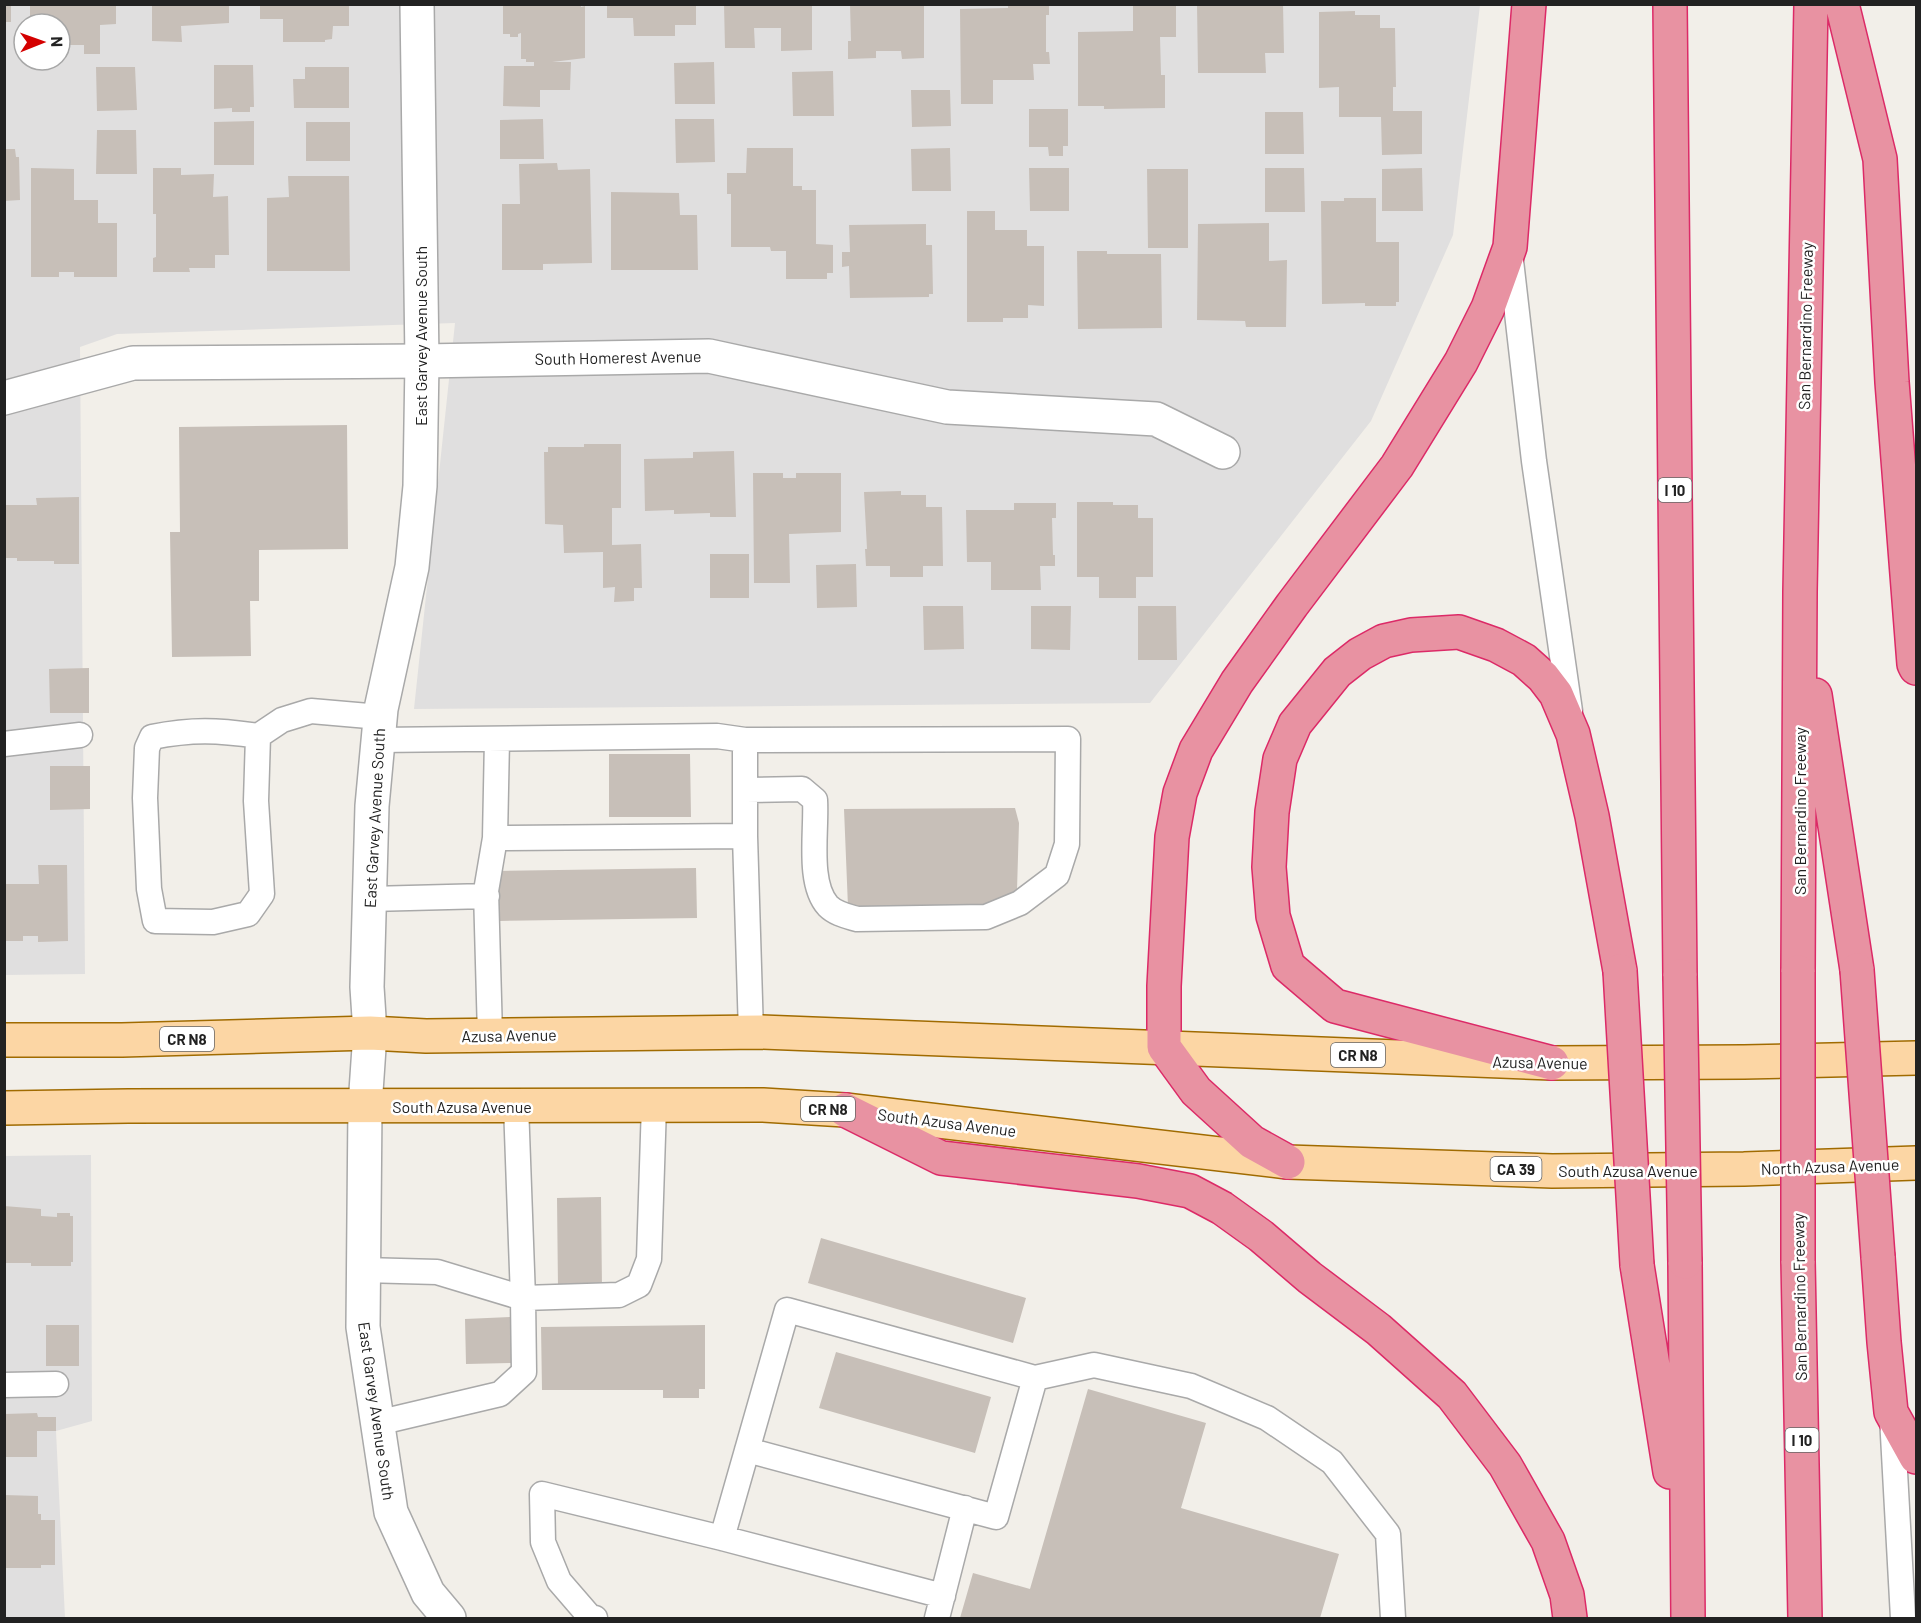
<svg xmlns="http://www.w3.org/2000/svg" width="1921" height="1623" viewBox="0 0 1921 1623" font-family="Barlow,sans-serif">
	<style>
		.residential { fill: #e0dfdf; fill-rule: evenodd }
		.building { fill: #c7bfb8 }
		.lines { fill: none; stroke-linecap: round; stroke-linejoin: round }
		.service-casing { stroke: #a9a9a9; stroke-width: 27 }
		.minor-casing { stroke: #a9a9a9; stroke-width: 36 }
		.tertiary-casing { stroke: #a9a9a9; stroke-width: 36 }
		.primary-casing { stroke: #a06b00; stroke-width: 36 }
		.motorway-casing { stroke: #dc2a67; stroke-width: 36 }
		.service { stroke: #fff; stroke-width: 24 }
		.minor { stroke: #fff; stroke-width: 33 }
		.tertiary { stroke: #fff; stroke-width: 33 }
		.primary { stroke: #fcd6a4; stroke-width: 33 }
		.motorway { stroke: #e892a2; stroke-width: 33 }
		.motorway-bridge-casing { stroke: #dc2a67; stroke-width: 36; stroke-linecap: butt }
		.motorway-bridge { stroke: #e892a2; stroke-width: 33 }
		.labels { text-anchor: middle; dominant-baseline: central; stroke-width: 5; stroke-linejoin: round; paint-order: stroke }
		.shield { fill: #fff; stroke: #646464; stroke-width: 1.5 }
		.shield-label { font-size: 15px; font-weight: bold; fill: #222 }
		.street-label { font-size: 16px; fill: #222; stroke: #fff }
	</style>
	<rect width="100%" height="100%" fill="#f2efe9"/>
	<path class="residential" d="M 4,5 L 1480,5 L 1453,235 L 1371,421 L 1150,703 L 414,709 L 455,323 L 117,334 L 80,347 L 85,974 L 5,975 ZM 24,24 L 60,24 L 60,60 L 24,60 Z
		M 91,1155 L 92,1421 L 56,1431 L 65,1618 L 5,1618 L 4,1156 Z"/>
	<path class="building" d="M 4,4 L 11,4 L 11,22 L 4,22 Z
		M 30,4 L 116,4 L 116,24 L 100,25 L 100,54 L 84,54 L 84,45 L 60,45 L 60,24 L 30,24 Z
		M 152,4 L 229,4 L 229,23 L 181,26 L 182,42 L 152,41 Z
		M 260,4 L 349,4 L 349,26 L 333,26 L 332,39 L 325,40 L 325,42 L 283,42 L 283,19 L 260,19 Z
		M 503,4 L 581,4 L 581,7 L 585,6 L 585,58 L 552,62 L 571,62 L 570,90 L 540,90 L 540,107 L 503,106 L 504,66 L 534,66 L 534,62 L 526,62 L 526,59 L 521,59 L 521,33 L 518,34 L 518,37 L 510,37 L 510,34 L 503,34 Z
		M 607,4 L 696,4 L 696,25 L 675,25 L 675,36 L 634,36 L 633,18 L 607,18 Z
		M 724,4 L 812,4 L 812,50 L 781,51 L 781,28 L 754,28 L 755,48 L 725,48 Z
		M 850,4 L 924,4 L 924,58 L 902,59 L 901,51 L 876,51 L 876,58 L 848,59 L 848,41 L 851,41 Z
		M 1008,4 L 1049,4 L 1049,15 L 1046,15 L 1046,52 L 1049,52 L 1050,64 L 1033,64 L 1034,80 L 993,80 L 993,104 L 961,104 L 960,9 L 1008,8 Z
		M 1133,4 L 1176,4 L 1176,37 L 1160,37 L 1161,75 L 1165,75 L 1165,108 L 1104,109 L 1104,106 L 1078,106 L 1078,32 L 1133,31 Z
		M 1197,4 L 1283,4 L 1284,53 L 1265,53 L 1266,73 L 1198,73 Z
		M 1355,11 L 1355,15 L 1380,15 L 1380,28 L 1395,28 L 1396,87 L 1393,87 L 1393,111 L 1422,111 L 1422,154 L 1382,155 L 1381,117 L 1339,117 L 1339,87 L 1319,88 L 1319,12 Z
		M 714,62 L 715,104 L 675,104 L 674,63 Z
		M 214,65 L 253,65 L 254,107 L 250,107 L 250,112 L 232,112 L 232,108 L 214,109 Z
		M 96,67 L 135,67 L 137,110 L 97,111 Z
		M 305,67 L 349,67 L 349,108 L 294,108 L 293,79 L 305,79 Z
		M 833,71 L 834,116 L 793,116 L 792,72 Z
		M 911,90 L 950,90 L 951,126 L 912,127 Z
		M 1029,109 L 1068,109 L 1068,146 L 1063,146 L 1063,156 L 1049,156 L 1048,147 L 1029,147 Z
		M 1265,112 L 1303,112 L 1304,154 L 1265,154 Z
		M 543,119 L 544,159 L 500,159 L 500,120 Z
		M 675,119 L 714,119 L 715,162 L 676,163 Z
		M 254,121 L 254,165 L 214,165 L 214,122 Z
		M 306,122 L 350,122 L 350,161 L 306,161 Z
		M 97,130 L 136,130 L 137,174 L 96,174 Z
		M 747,148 L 793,148 L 793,186 L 802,186 L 802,190 L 816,190 L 816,244 L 833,245 L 833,273 L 827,273 L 827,279 L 786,279 L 786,251 L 771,251 L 770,247 L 731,247 L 731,194 L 727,194 L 727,173 L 746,173 Z
		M 950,148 L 951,191 L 912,191 L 911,149 Z
		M 4,149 L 15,149 L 16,157 L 19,157 L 20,200 L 4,201 Z
		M 557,163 L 558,170 L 590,169 L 592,263 L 543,264 L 543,270 L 502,270 L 502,204 L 520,204 L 519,164 Z
		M 31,168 L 74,169 L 74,200 L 98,200 L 98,223 L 117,223 L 117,277 L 74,277 L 74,272 L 59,272 L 59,277 L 31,277 Z
		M 153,168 L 181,168 L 181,175 L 214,174 L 213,197 L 228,196 L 229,255 L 215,255 L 215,268 L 189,268 L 190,272 L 153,272 L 153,258 L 156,257 L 156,214 L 153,214 Z
		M 1029,168 L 1069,168 L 1069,211 L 1030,211 Z
		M 1265,168 L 1304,168 L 1305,212 L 1265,212 Z
		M 1422,168 L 1423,211 L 1382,211 L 1382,169 Z
		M 1147,169 L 1188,169 L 1188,248 L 1148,248 Z
		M 288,176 L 349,176 L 350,271 L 267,271 L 267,198 L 289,197 Z
		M 611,192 L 679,193 L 680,215 L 697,215 L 698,270 L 611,270 Z
		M 1344,198 L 1376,198 L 1376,242 L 1399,242 L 1399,302 L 1396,302 L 1396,306 L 1365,306 L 1365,303 L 1322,304 L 1321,201 L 1344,201 Z
		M 967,211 L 995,211 L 995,230 L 1027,230 L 1027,246 L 1044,246 L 1044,306 L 1028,305 L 1028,318 L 1003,318 L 1003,322 L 967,322 Z
		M 1269,223 L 1269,261 L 1287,260 L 1286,327 L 1246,327 L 1245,321 L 1197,320 L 1198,224 Z
		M 926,224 L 926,245 L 932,245 L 933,294 L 929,294 L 929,297 L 850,298 L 849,266 L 842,267 L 842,252 L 850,252 L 849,225 Z
		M 1077,251 L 1107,251 L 1107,254 L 1161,254 L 1162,328 L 1078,329 Z
		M 347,425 L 348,549 L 259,550 L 259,601 L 250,601 L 251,656 L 172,657 L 170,532 L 180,532 L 179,427 Z
		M 584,444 L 621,444 L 621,508 L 612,508 L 612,545 L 641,544 L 642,588 L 634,588 L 634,601 L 614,602 L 615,587 L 603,588 L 603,552 L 564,553 L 563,525 L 545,524 L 544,452 L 548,452 L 548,447 L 584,447 Z
		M 734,451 L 736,517 L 710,517 L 710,513 L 674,514 L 674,510 L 645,511 L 644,459 L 693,458 L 693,452 Z
		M 753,473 L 783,473 L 783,478 L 796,478 L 796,473 L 841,473 L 841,532 L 789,534 L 790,583 L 754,583 Z
		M 901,491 L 901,495 L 926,495 L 926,507 L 942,507 L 943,566 L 923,566 L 923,577 L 890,577 L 890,566 L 866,566 L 865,549 L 867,549 L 864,492 Z
		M 79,497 L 79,564 L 54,564 L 54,561 L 17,561 L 17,558 L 4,558 L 4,505 L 37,505 L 36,498 Z
		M 1077,502 L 1113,502 L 1113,505 L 1138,505 L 1138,518 L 1153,518 L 1153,577 L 1136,577 L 1136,598 L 1099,598 L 1099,577 L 1077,577 Z
		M 1014,503 L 1056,503 L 1056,518 L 1052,518 L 1053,555 L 1055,555 L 1055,566 L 1040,566 L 1041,590 L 991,590 L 991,562 L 967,562 L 966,510 L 1014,510 Z
		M 710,554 L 749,554 L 749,598 L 710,598 Z
		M 856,564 L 857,607 L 817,608 L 816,565 Z
		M 923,606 L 963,606 L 964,649 L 924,650 Z
		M 1031,606 L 1071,606 L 1070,650 L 1031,649 Z
		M 1138,606 L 1176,606 L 1177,660 L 1138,660 Z
		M 89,668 L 89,713 L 50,713 L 49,669 Z
		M 609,754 L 690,754 L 691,817 L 609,817 Z
		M 50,766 L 90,766 L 90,809 L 50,810 Z
		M 1015,808 L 1019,823 L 1017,890 L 982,910 L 848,907 L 844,809 Z
		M 38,865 L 67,865 L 68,941 L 38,942 L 38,936 L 23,936 L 23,941 L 4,941 L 5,884 L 39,884 Z
		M 696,868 L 697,918 L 499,921 L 498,871 Z
		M 601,1197 L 602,1288 L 558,1288 L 557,1198 Z
		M 4,1206 L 41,1209 L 41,1216 L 57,1217 L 57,1213 L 70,1213 L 70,1216 L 73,1216 L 73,1262 L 71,1262 L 71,1266 L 31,1266 L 31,1263 L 4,1263 Z
		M 821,1238 L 1026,1298 L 1013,1343 L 808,1283 Z
		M 510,1317 L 512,1363 L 466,1364 L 465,1319 Z
		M 46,1325 L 79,1325 L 79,1366 L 46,1366 Z
		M 705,1325 L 705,1389 L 699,1389 L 699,1398 L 663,1398 L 663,1390 L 542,1390 L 541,1327 Z
		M 836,1352 L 991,1397 L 975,1453 L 819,1408 Z
		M 1088,1389 L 1206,1423 L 1181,1508 L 1339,1554 L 1320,1618 L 960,1618 L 973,1573 L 1030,1589 Z
		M 37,1413 L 38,1417 L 56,1417 L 56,1431 L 37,1431 L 37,1457 L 5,1457 L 5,1414 Z
		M 4,1495 L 38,1496 L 38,1514 L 41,1514 L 41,1520 L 55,1520 L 55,1565 L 41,1565 L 41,1568 L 4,1568 Z"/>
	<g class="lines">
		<defs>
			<path id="service" d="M 1510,252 L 1534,461 L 1570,711
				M 258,736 C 218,730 192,729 152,737 L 147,748 L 145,798 L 149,889 L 155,921 L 213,922 L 248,914 L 262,894 L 256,801 L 258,736 L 282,720 L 311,711 L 380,717
				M 378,740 L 717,736 L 745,740 L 745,836 L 751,1033
				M 745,740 L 1068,739 L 1067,844 L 1057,875 L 1020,903 L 986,917 L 857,919 C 847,916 836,914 828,906 C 807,883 817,830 815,800 L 802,789 L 746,790
				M 4,744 L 80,735
				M 495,838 L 497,739
				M 370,899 L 487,896
				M 490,1035 L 486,891 L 495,838 L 745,836
				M 363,1270 L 437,1272 L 523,1298 L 516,1105
				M 4,1385 L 56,1384
				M 1892,1417 L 1903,1618
				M 377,1423 L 500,1394 L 524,1372 L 523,1298 L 619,1295 L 639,1285 L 649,1259 L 654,1105
				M 747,1450 L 996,1517 L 1035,1378
				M 722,1538 L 787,1310 L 1035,1378 L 1094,1365 L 1191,1386 L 1267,1418 L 1332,1462 L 1388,1534 L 1393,1618
				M 595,1618 L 591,1618 L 559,1581 L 543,1542 L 542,1494 L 722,1538 L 943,1596
				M 937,1618 L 965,1508"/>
			<path id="minor" d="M 4,398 L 133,363 L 422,361 L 709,356 L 947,407 L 1156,419 L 1223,452"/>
			<path id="tertiary" d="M 417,4 L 422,361 L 420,486 L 412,567 L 381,709 L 372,806 L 367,987 L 370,1033 L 365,1106 L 363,1327 L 391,1512 L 428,1593 L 449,1618"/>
			<path id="primary" d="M 4,1040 L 122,1040 L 370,1033 L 426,1036 L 761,1032 L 1552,1063 L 1744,1062 L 1916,1058
				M 4,1108 L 128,1106 L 763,1105 L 845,1110 L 1288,1162 L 1552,1171 L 1744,1169 L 1916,1163"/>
			<path id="motorway" d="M 1670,4 L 1680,976
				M 1842,4 L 1880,159 L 1892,382 L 1914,664 L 1916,668
				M 1815,695 L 1857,970
				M 1798,972 L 1800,592 L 1811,4
				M 1552,1063 L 1335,1006 L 1288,966 L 1273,916 L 1269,867 L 1272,812 L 1280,759 L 1295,724 L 1337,672 L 1360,654 L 1384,641 L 1411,635 L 1459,632 L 1496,645 L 1524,660 L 1543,677 L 1556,694 L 1573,734 L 1592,816 L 1620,971
				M 845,1110 L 941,1158 L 1138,1181 L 1190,1191 L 1222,1208 L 1261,1236 L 1309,1277 L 1378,1329 L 1452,1395 L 1505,1465 L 1548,1541 L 1567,1595 L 1570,1618
				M 1288,1162 L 1252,1142 L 1196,1091 L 1164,1047 L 1164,986 L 1172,837 L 1180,793 L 1196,750 L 1237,682 L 1292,605 L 1397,466 L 1461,362 L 1488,308 L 1510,247 L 1529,4
				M 1878,1257 L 1884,1342 L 1891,1412 L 1916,1457
				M 1798,1261 L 1805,1618
				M 1685,1262 L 1688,1618
				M 1637,1265 L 1670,1472"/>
		</defs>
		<use href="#service" class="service-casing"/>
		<use href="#minor" class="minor-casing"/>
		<use href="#tertiary" class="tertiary-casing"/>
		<use href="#primary" class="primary-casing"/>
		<use href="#motorway" class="motorway-casing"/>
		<use href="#service" class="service"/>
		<use href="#minor" class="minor"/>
		<use href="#tertiary" class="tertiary"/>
		<use href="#primary" class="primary"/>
		<use href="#motorway" class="motorway"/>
		<defs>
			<path id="motorway-bridge" d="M 1857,970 L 1878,1257
				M 1620,971 L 1637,1265
				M 1680,976 L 1685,1262
				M 1798,1261 L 1798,972"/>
		</defs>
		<use href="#motorway-bridge" class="motorway-bridge-casing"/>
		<use href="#motorway-bridge" class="motorway-bridge"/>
	</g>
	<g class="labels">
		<g class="shield">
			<rect x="1658.5" y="478" width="33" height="24" rx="4.5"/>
			<rect x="160" y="1027" width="54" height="24" rx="4.5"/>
			<rect x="1331" y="1043" width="54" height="24" rx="4.5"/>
			<rect x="801" y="1097" width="54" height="24" rx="4.5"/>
			<rect x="1490.5" y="1157" width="51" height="24" rx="4.5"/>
			<rect x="1785.5" y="1428" width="33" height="24" rx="4.5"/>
		</g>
		<g class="shield-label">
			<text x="1675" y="490">I 10</text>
			<text x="187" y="1039">CR N8</text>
			<text x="1358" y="1055">CR N8</text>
			<text x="828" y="1109">CR N8</text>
			<text x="1516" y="1169">CA 39</text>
			<text x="1802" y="1440">I 10</text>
		</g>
		<g class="street-label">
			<text transform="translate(1805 326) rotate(-89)">San Bernardino Freeway</text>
			<text transform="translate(420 336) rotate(-90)">East Garvey Avenue South</text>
			<text transform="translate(618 357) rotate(-1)">South Homerest Avenue</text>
			<text transform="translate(1799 811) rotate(-90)">San Bernardino Freeway</text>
			<text transform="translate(374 818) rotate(-87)">East Garvey Avenue South</text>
			<text transform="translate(509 1035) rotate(-1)">Azusa Avenue</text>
			<text transform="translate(1540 1062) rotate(1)">Azusa Avenue</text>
			<text x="462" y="1106">South Azusa Avenue</text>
			<text transform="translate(947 1122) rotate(7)">South Azusa Avenue</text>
			<text transform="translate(1830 1166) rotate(-2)">North Azusa Avenue</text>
			<text x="1628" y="1170">South Azusa Avenue</text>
			<text transform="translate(1799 1297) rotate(-91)">San Bernardino Freeway</text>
			<text transform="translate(377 1411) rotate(82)">East Garvey Avenue South</text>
		</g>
	</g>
	<rect width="1921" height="1623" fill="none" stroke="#222222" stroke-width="12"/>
	<g transform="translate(42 42) rotate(89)"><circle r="28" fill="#ffffff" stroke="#a7a7a7" stroke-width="1.5"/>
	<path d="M0-4.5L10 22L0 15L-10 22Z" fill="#d40000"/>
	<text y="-9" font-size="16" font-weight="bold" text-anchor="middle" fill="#222222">N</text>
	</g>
</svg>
